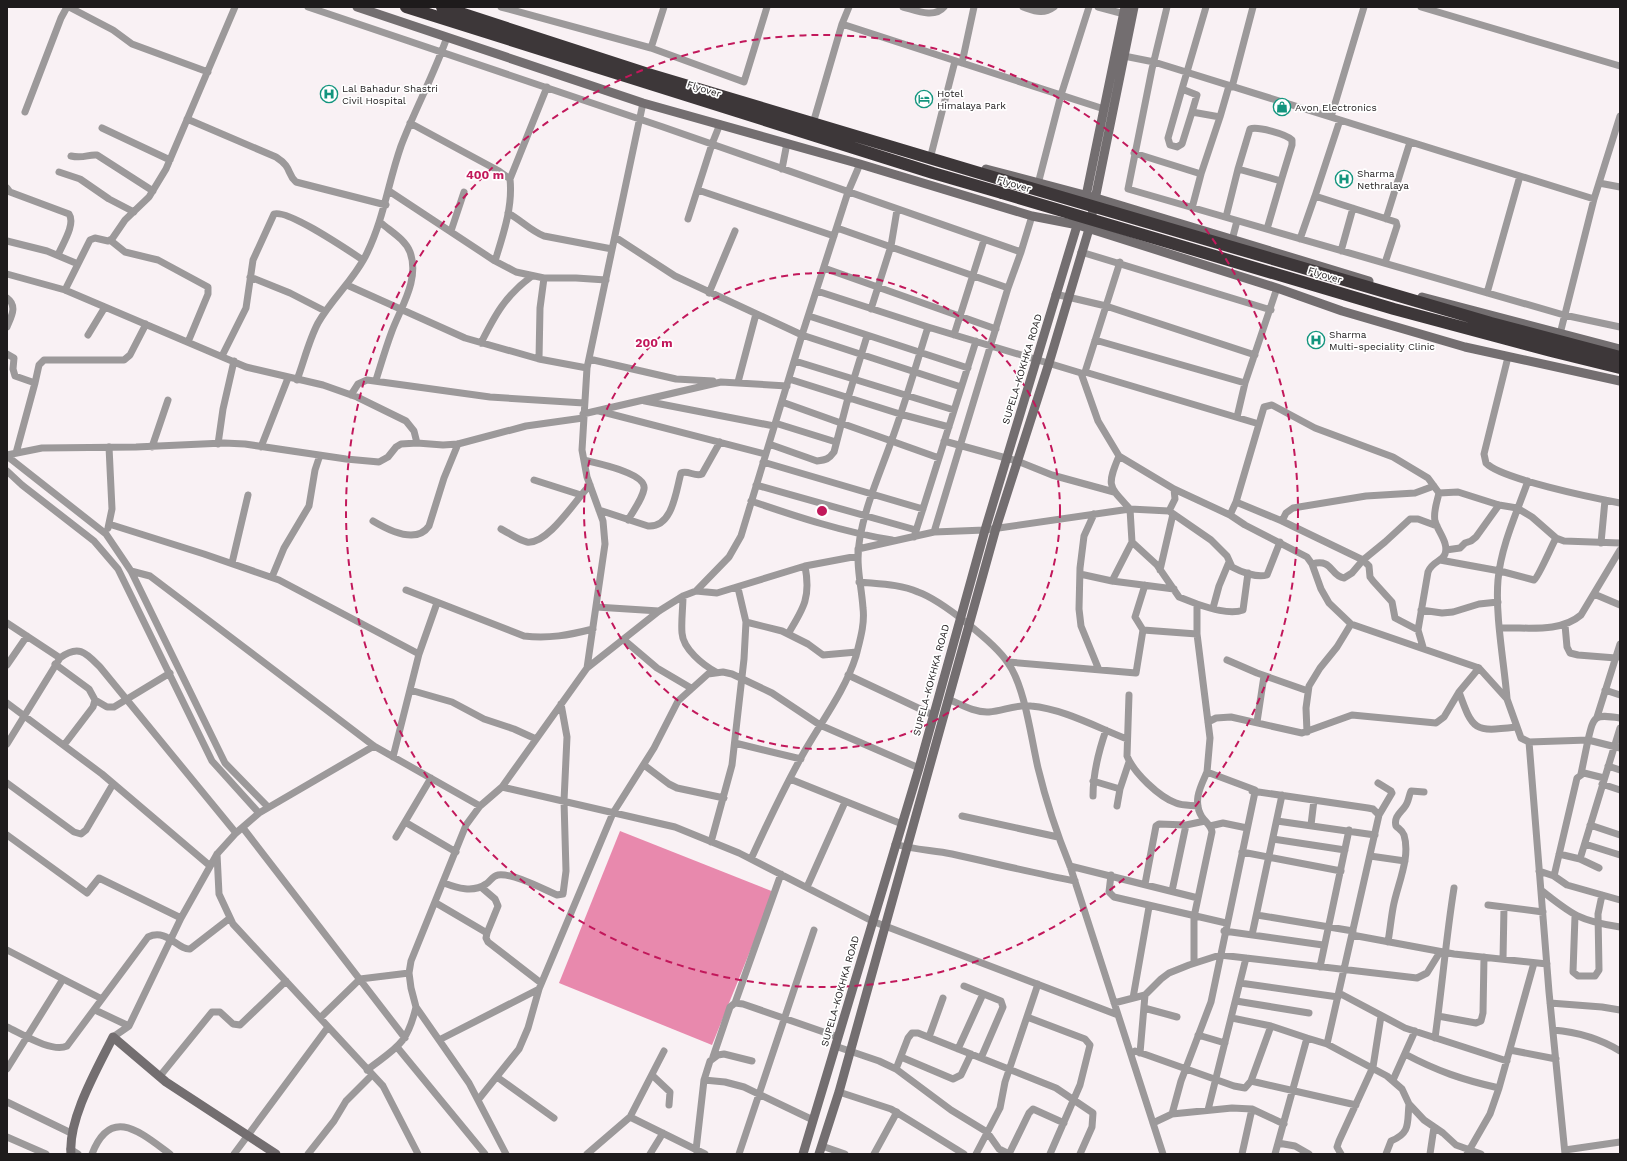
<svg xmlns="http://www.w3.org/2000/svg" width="1627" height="1161" viewBox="0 0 1627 1161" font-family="'Work Sans',sans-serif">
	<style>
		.water { fill: #e889ad }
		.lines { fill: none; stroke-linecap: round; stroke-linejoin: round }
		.street { stroke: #9c999a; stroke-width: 7 }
		.secondary { stroke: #736e70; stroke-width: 9 }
		.highway { stroke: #3d3739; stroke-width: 12 }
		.highway-bridge { stroke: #3d3739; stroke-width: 12 }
		.ring { fill: none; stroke: #c2185b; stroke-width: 2; stroke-dasharray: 7 5 }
		.labels { text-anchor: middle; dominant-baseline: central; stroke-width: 3.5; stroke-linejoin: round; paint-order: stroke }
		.poi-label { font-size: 10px; fill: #1e1b1c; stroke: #fff; text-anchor: start }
		.street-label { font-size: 10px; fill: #1e1b1c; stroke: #fff }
		.centre { fill: #c2185b; stroke: #fff; stroke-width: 2 }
		.ring-label { font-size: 12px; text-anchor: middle; font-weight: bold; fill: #c2185b; stroke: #fff; stroke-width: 3.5; stroke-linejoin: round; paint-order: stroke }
	</style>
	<rect width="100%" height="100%" fill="#f9f1f4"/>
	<path class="water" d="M 620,831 L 774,892 L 712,1045 L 559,983 Z"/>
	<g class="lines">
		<path class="street" d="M 69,7 L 113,30 L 132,44 L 208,72
			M 308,7 L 663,127 L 1021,252 L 1032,216
			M 501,7 L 651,48 L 744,82 L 767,7
			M 903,7 C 915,10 934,19 944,7
			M 1023,7 C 1035,11 1043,15 1054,7
			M 1098,7 L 1128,15
			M 1167,7 L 1152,69 L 1128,189 L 1564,315 L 1620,327
			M 1421,7 L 1620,66
			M 842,24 L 849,7
			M 651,48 L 664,7
			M 1124,56 L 1154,62 L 1594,199
			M 962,63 L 974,7
			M 1232,87 L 1253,7
			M 1182,89 L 1168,138 L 1170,145 L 1177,147 L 1182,144 L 1192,112
			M 25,112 L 61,18 L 67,7
			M 1220,117 L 1229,86
			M 1331,117 L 1364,7
			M 187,119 L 276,157 C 293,168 286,173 296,182 L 386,205
			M 814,120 L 842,24 L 1104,109
			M 1340,120 L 1315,196 L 1396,222 L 1397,226 L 1385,263
			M 410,123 L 499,171 L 510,179 C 513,207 503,235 495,261
			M 102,128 L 170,160
			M 1134,153 L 1201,174 L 1220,117 L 1192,112 L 1197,95 L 1182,89 L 1206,7
			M 931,155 L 955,61
			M 71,156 C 84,159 88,154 97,155 L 153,191
			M 782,169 L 787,143
			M 1238,169 L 1250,129 C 1257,126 1286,134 1292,140 L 1292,145 L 1281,181
			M 59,172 L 80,179 L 109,199 L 134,212
			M 510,179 L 547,87
			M 1599,183 L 1620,187
			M 1038,184 L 1061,95 L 1089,7
			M 7,188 L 10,192 L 69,214 C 76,224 62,245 58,255
			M 698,190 L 834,236
			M 389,191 L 495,261 L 516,272 L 544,278 L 576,278 L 606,280
			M 1192,208 L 1201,174
			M 508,213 C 521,220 531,231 544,236 L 612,249
			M 1226,217 L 1238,169 L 1281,181 L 1267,229
			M 688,219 L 712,144 L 720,124
			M 1386,219 L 1410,142
			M 837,228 L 1008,288
			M 451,231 L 464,192
			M 615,237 L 675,276 L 802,335 L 961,387
			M 1300,239 L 1315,196
			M 110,240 L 125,252 L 158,260 L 208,287 L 208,294 L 188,342
			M 1232,240 L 1237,221
			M 7,241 L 47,251 L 78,264
			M 1341,251 L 1353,208
			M 1081,252 L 1271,310
			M 824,268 L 996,329
			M 7,274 L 65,290 L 246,367 L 323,385 L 357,397 L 406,421 L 414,431 L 417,443
			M 250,277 L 290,293 L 325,311
			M 347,285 L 465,338 L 539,359 L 587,368
			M 65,290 L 90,240 L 95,238 L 108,241 L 112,239 L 125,220 L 149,197 L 166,169 L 235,7
			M 817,291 L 928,327 L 1081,373 L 1098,421 L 1119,456 L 1174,489 L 1230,515 L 1245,525 L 1307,557 L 1312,564 L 1321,589 L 1329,603 L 1351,624 L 1479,668 L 1507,699 L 1521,738 L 1529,742 L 1549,992 L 1565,1154
			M 709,293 L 735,231
			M 1487,293 L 1520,176
			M 1055,294 L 1106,306 L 1255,355
			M 7,298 C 18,306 11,317 7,327
			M 871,309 L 891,246 L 897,210
			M 809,316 L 968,368
			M 1560,334 L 1594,199 L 1620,116
			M 88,335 L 105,307
			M 954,335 L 984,240
			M 1095,340 L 1245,383
			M 481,343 C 495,315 505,296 532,276
			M 7,354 L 14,358 L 13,369 L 15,376 L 35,383 L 16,453
			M 222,356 L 246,308 L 253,260 L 274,214 C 288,209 349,251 363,260
			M 1508,357 L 1484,454 L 1486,463 C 1501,479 1594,498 1620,503
			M 539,359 L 540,308 L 544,278
			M 589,359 L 676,379 L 713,381
			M 795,361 L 954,410
			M 1085,372 L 1259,424 L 1236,502 L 1230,515
			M 1082,373 L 1085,372 L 1120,262
			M 789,379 L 900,414 L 949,427
			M 297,380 C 304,361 309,340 318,323 C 332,298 355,279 367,253 C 384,218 388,183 401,146 C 415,109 434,75 447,37
			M 376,380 C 381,364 386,347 392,331 C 401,307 420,279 410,252 C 405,239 390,231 380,222
			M 738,382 L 756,314
			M 35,383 L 39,365 L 44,360 L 124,360 L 130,355 L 146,324
			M 351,395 L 358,384 L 367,380 L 490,397 L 584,403
			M 645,401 L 774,426
			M 782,402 L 939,458
			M 599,411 L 765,454
			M 583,414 L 721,382 L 787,386
			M 1237,417 L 1245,383 L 1277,288
			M 775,423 L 836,442
			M 1259,424 L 1264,407 L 1272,405 L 1315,428 L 1393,457 L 1428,478 L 1439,493 L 1458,492 L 1499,505 L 1517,508 L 1532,517 L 1556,538 L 1564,541 L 1620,543
			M 944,441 L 1017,461 L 1052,475 L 1114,492
			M 218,444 L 223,409 L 234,361
			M 769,444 L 817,461 C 826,460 829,459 834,452 L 848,398 L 867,336
			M 152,447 L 168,400
			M 261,447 L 288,378
			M 7,455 L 42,448 L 136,447 L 224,443 L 245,444 L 346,459 L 379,462 L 388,457 L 396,447 L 401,444 L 417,443 L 443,445 L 458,444 L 526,426 L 583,418
			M 7,456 L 106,534 L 131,571 L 225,763 L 268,807
			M 1119,456 C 1106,487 1109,486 1130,509 L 1169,511 L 1175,499 L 1174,489
			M 584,460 C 596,463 647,473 644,489 C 642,500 633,511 628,520
			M 763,462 L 923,509
			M 7,471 L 22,485 L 94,541 L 118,569 L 212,761 L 259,813
			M 534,480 L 581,495
			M 756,485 L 916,530
			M 751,501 C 798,517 843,532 892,540
			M 1236,502 L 1282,521 L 1363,560 L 1369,566 L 1370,577 L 1373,581 L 1392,602 L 1395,618 L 1418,630
			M 599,510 L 648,526 C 673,528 676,490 681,473 C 688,470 695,477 702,474 L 720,442
			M 1169,511 L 1211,540 L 1227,556 L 1232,567 C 1241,572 1257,578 1267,575 L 1280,542
			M 1094,514 L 1084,536 L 1080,568 L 1079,609 L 1081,626 L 1099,670
			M 373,521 C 388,530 416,545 429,526 L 444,478 L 458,444
			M 1282,521 L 1286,513 L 1293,508 L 1366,496 L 1415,493 L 1434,486
			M 109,524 L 204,554 L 279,580 L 419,654
			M 108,528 L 112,509 L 109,447
			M 501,529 C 509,533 518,540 527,542 C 548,545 576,499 590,485
			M 934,532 L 1008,288 L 1021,252
			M 914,537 L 976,341
			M 1601,543 L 1605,500
			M 1446,550 L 1460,548 L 1465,543 L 1471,541 L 1476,537 L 1499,505
			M 1440,560 L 1500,571 L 1534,580 C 1538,578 1552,545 1556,538
			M 232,563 L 248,495
			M 1312,564 C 1333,558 1330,576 1344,578 L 1352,573 L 1363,560 L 1385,542 L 1410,519 L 1418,519 L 1437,526
			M 1160,570 L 1173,514
			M 131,571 L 150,576 L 374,746 L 480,806 L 502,787 L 675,827 L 739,853 L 872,921 L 1118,1015
			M 1080,574 L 1112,581 L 1174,589
			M 272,577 L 284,548 L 309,506 L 315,470 L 320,455
			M 1112,581 L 1132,542
			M 859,582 C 879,584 900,584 918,592 C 941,600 995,643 1008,663 C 1025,687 1031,738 1038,768 C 1046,801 1057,834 1070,866 L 1163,1154
			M 406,590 L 524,636 C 549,639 569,635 593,629
			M 696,591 L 729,557 L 741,536 L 802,335 L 848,192 L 860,164
			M 1594,594 L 1620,605
			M 683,596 C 683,608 681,621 682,633 C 683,649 703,665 716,672
			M 1197,604 C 1209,608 1230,615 1243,610 L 1248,573
			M 596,607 L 659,611
			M 1213,608 L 1219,586 L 1229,562
			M 1421,610 L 1442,613 L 1453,612 L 1479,604 L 1498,602
			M 746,622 L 782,631 L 808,644 L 823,655 L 857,652
			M 7,623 L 60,658 L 7,744
			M 1565,625 L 1567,647 L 1570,653 L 1578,655 L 1616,658
			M 1501,628 C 1527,627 1560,633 1581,615 L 1620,550
			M 1143,630 L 1135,617 L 1145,585
			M 788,634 C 804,608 811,597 805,566
			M 624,640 L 657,668 L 691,688
			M 1423,647 L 1418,630 L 1428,572 C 1432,561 1442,562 1445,554 C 1449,543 1438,532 1435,521 C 1433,512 1437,502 1439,493
			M 60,658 C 79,644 86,653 100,667 L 236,833
			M 1227,660 L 1257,673 L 1308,691
			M 1008,662 L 1136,673 L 1143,630 L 1197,634
			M 55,664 L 89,689 L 95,700 L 93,707 L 64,745
			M 7,665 L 27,636
			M 587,668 L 605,544 L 603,521 L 587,477 L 582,450 L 587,368 L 643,103
			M 848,675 L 933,715
			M 410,690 L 452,702 L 484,719 L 514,729 L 536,739
			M 1605,690 L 1620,695
			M 1459,692 C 1473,731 1474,732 1516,727
			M 1129,695 L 1127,756 C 1134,773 1159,797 1176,803 C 1183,806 1191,805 1198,806
			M 1507,698 C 1504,662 1495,615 1498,580 C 1501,546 1517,512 1528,481
			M 948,699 C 960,704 975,713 989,712 C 1003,711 1017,704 1031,706 C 1064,709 1096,727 1127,739
			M 95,700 L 107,707 L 114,707 L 170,673
			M 7,703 L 102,774 L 209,865
			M 1597,717 L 1620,644
			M 1208,722 L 1216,718 L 1231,717 L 1302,733 L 1352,715 L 1436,723 L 1444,717 L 1459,692 L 1479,668
			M 1257,722 L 1264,676
			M 1307,732 L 1306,708 L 1309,686 L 1320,668 L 1337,647 L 1351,624
			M 1529,742 L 1588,740 C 1594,715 1594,714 1620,718
			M 735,743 L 801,759
			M 393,757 L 419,654 L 437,603
			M 644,765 L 669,784 L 677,788 L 724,798
			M 1608,766 L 1620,770
			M 1581,774 L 1588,740 L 1620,748
			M 790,779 L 902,824
			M 1093,781 L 1120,789
			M 7,783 L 74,832 L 81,834 L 86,830 L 113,784
			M 1378,783 L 1391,791 L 1392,793 L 1379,815
			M 1602,784 L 1620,790
			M 502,787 L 587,668 L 659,611 L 683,596 L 696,591 L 717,593 L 805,566 L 858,556 L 858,549 L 934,532 L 985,530 L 1130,509 L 1132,542 L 1157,565 L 1179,597 L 1197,604 L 1197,634 L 1210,738 L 1207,772 L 1255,790
			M 1252,791 L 1368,808 L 1373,809 L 1379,815 L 1327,1044
			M 1093,796 C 1093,773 1098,753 1106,730
			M 480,806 L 466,825 L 411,961 L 409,973 L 411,988 L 416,1007 L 469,1083 L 506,1154
			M 1117,806 L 1120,789 L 1129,762
			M 962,816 L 1058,837
			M 1277,821 L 1375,835
			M 405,822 L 456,852
			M 1311,825 L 1314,800
			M 1590,825 L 1620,835
			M 1210,826 L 1223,823 L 1247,828
			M 243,828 L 405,1038
			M 7,835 L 87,893 L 99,878 L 181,918
			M 396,837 L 431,778
			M 1273,839 L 1345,850
			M 711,842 L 732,765 L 744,659 L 746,622 L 738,588
			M 895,844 C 914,850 933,850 952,854 C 993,863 1033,873 1075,881
			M 1585,844 L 1620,855
			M 1242,852 L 1341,871
			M 217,854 L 219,894 L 233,924 L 383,1086 L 418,1154
			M 1559,854 L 1580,859 L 1599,868
			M 1370,856 L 1405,861
			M 751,859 C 767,824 784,788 803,754 C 821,722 845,691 856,656 C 860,640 865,624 863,608 C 861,581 855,565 860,537 C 866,504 880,473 891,442 C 905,404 916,365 928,327
			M 1580,859 L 1620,728
			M 1070,866 L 1198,898
			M 1539,871 L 1554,876 L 1567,885 L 1620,900
			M 1111,875 L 1109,892 L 1114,897 L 1226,923
			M 1554,876 L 1577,778 L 1584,773 L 1604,778
			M 444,883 C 457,888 473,893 486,884 C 491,881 492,876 498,875 C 514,873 543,889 557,895 L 563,894 L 566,871 L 564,801 L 567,737 L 561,704
			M 1145,884 L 1156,826 L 1159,824 L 1186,825 L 1205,821
			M 807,887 L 845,802
			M 1541,890 C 1572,915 1580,921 1620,927
			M 1172,891 L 1186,825
			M 436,903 L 487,933 L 498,906 L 495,899 L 481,887
			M 1488,905 L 1543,912
			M 1257,915 L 1353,931
			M 1575,916 L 1573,972 L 1578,976 L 1595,976 L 1599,970 L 1598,914 L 1602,895
			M 1224,931 L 1323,945
			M 487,933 L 486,938 L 488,942 L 541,983
			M 1252,935 L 1282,795
			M 1352,935 L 1454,954 L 1547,964
			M 1388,942 C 1390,930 1391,919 1393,908 C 1397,885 1411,858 1404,835 C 1402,830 1399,829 1396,826 C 1393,815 1404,811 1407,803 C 1409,799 1409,795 1411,791 L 1424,792
			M 7,950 L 63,979 L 7,1069
			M 1503,959 L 1504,907
			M 1194,963 L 1194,917 L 1212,832 C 1211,825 1206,823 1202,817 C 1192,801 1201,786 1207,772
			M 1320,967 L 1349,830
			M 63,979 L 102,999
			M 1240,983 L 1338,997
			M 964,986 L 1001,1001 L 1003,1007 L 981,1058
			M 1339,993 L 1405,1028 L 1507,1061
			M 1133,998 L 1149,907
			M 1236,1001 L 1309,1013
			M 735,1003 L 781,874
			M 1114,1003 L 1145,995 L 1161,979 L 1169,973 L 1189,965 L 1220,955 L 1417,978 L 1427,973 L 1440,952
			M 1550,1003 L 1602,1007 L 1620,1010
			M 1144,1008 L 1177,1017
			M 95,1010 L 129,1026
			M 1438,1016 L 1476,1023 L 1481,1021 L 1483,1013 L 1484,957
			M 1027,1017 L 1085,1039 L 1090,1045 L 1080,1085 L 1050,1154
			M 320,1018 L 360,979 L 409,973
			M 1232,1018 L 1271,1026 L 1307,1038
			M 7,1027 C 22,1034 52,1053 67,1046 L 148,937 C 167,928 178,950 190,949 L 230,918
			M 1553,1030 C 1577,1032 1599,1038 1620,1051
			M 1198,1035 L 1225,1043
			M 113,1037 L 129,1026 L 181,918 L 217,854 L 236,833 L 259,813 L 374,746
			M 929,1037 L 943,998
			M 1435,1038 C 1442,988 1446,938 1454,888
			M 439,1040 L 539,989
			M 835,1046 L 879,1061 L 896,1069 L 951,1110 L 987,1132 L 999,1149 L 1009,1154
			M 397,1047 L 485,1154
			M 958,1049 L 983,994
			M 1510,1050 L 1556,1059
			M 1140,1053 L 1145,995
			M 1131,1054 L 1135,1051 L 1147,1055 L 1234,1086 L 1245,1088 L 1251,1081 L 1271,1026
			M 1405,1054 C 1437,1071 1463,1080 1499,1088
			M 713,1057 L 730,1007 L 735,1003 L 743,1004 L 838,1037
			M 901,1057 L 953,1079 L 961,1075 L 971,1054
			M 896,1069 L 908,1038 L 912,1033 L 918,1033 L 1056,1088 L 1093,1113 L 1092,1127 L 1080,1154
			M 367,1070 C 397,1047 407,1045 416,1007
			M 652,1075 L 670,1092 L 669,1105
			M 160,1076 L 212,1012 L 220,1012 L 233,1024 L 240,1025 L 286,981
			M 497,1077 L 554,1118
			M 704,1080 L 725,1082 L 744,1087 L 813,1120
			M 1393,1080 L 1415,1031
			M 1251,1081 L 1356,1105
			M 839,1092 L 891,1109 L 964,1154
			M 478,1100 L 519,1049 L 528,1028 L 539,989 L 613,813 L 654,748 L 678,701 L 708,674 L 723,672 L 732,674 L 772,693 L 820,725 L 919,768
			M 7,1102 L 71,1133
			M 1208,1110 L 1246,958
			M 1172,1114 L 1181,1081 L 1211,1002 L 1255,792
			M 630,1117 L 705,1154
			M 1153,1123 L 1172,1114 L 1232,1108 L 1252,1109 L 1284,1124
			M 7,1137 L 46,1154
			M 1278,1143 L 1295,1146 L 1309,1154
			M 822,1146 L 845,1154
			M 70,1149 L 78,1154
			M 696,1150 L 704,1080 L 710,1061 L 718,1055 L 724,1054 L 752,1061
			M 1565,1150 L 1620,1142
			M 92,1154 C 111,1105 141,1133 170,1154
			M 234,1154 L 328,1027
			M 308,1154 L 334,1121 L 346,1101 L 372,1075
			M 587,1154 L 630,1117 L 664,1051
			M 650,1154 L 663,1133
			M 739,1154 L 814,930
			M 874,1154 L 897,1112
			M 976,1154 L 1000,1108 L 1005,1082 L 1038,984
			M 1009,1154 L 1029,1113 L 1033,1109 L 1064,1123
			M 1242,1154 L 1252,1109
			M 1275,1154 L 1307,1038 L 1327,1044 L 1387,1076 L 1402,1089 L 1409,1104 L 1424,1120 L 1443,1133 L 1456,1145 L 1481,1154
			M 1341,1154 L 1337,1147 L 1339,1141 L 1373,1067 L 1381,1016
			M 1386,1154 L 1391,1141 C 1411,1133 1407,1123 1409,1104
			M 1430,1154 L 1434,1127
			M 1467,1154 L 1490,1114 L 1499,1088 L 1534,963"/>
		<path class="secondary" d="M 357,7 L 643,103 L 860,164 L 1032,216 L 1078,225 L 1277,288 L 1342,311 L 1465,347 L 1620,381
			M 986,169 L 1096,198 L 1369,281
			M 1085,201 L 1125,7
			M 1422,297 L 1620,349
			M 71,1154 C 68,1119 97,1069 113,1037 L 166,1082 L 276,1154
			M 803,1154 L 919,768 L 985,530 L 1079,219
			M 819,1154 L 839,1092 L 996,528 L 1049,363 L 1089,229 L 1134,7"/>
		<path class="highway" d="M 406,7 L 933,173 L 1002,193
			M 442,7 L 648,74 L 1003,180"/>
		<path class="highway-bridge" d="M 1003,180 L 1491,323 L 1620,357
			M 1002,193 L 1394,309 L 1551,351 L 1620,368"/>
	</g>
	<g class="ring">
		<circle cx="822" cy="511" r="238"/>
		<circle cx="822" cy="511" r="476"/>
	</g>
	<defs>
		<symbol id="hospital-ring" viewBox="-11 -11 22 22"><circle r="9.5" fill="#fff" stroke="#13957e" stroke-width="1.5"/><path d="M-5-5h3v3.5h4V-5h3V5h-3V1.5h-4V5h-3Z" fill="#13957e"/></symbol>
		<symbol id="hotel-ring" viewBox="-11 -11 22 22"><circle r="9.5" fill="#fff" stroke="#13957e" stroke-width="1.5"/><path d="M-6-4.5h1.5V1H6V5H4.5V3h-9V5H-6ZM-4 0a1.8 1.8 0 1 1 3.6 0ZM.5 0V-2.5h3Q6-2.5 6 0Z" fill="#13957e"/></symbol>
		<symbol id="shop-ring" viewBox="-11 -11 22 22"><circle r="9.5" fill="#fff" stroke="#13957e" stroke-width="1.5"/><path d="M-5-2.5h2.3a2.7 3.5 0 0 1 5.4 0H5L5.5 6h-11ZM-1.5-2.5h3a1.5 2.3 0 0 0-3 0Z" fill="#13957e"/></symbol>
	</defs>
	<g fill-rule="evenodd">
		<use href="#hospital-ring" x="319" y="84" width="20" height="20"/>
		<use href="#hotel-ring" x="914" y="89" width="20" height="20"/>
		<use href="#shop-ring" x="1272" y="97" width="20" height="20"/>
		<use href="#hospital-ring" x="1334" y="169" width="20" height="20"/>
		<use href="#hospital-ring" x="1306" y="330" width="20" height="20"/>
	</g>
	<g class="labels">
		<g class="poi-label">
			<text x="342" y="88">Lal Bahadur Shastri<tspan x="342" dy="12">Civil Hospital</tspan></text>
			<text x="937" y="93">Hotel<tspan x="937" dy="12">Himalaya Park</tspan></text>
			<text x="1295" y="107">Avon Electronics</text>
			<text x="1357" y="173">Sharma<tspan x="1357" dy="12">Nethralaya</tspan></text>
			<text x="1329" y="334">Sharma<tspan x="1329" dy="12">Multi-speciality Clinic</tspan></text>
		</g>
		<g class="street-label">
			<text transform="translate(704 89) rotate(17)">Flyover</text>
			<text transform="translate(1014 184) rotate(17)">Flyover</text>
			<text transform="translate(1325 275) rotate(17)">Flyover</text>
			<text transform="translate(1022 369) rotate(-73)">SUPELA-KOKHKA ROAD</text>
			<text transform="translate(931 680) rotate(-75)">SUPELA-KOKHKA ROAD</text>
			<text transform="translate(840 991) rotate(-74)">SUPELA-KOKHKA ROAD</text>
		</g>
	</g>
	<circle cx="822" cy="511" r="6" class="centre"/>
	<g class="ring-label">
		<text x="485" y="179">400 m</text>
		<text x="654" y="347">200 m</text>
	</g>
	<rect width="1627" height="1161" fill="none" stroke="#1e1b1c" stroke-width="16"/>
</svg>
